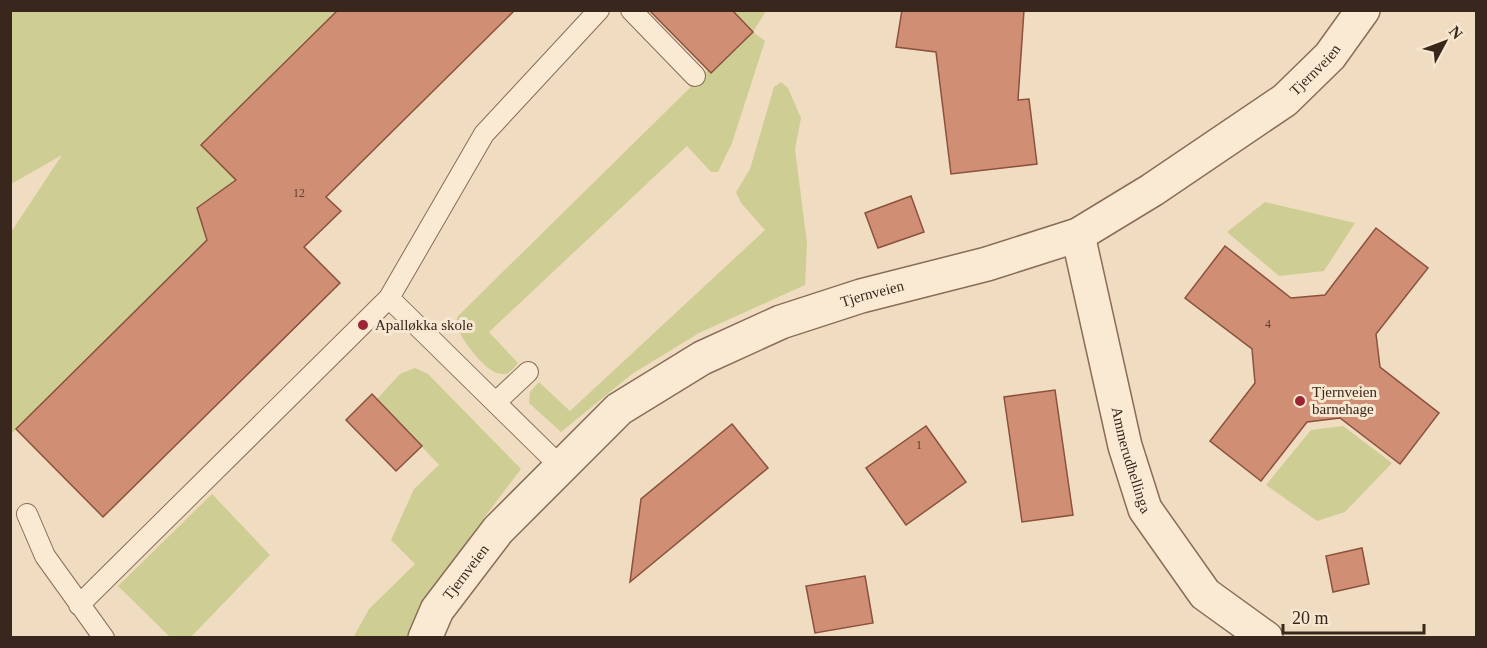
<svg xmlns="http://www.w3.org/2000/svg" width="1487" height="648" viewBox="0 0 1487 648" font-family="Georgia,serif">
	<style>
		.green { fill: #cece94 }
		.building { fill: #d08f75; stroke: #8a513c; stroke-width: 1.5 }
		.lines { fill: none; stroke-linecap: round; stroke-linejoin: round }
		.lane-casing { stroke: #8a6c57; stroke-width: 22 }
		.street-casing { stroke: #8a6c57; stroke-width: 36 }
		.lane { stroke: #faead4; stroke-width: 20 }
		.street { stroke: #faead4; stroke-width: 33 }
		.poi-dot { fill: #9b2535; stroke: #f7e7d0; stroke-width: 2 }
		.labels { text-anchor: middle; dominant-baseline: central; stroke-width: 6; stroke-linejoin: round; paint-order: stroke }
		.number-label { font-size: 12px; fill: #5f4133 }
		.street-label { font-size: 15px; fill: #39271d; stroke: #f7e7d0 }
		.poi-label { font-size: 15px; fill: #39271d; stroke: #f7e7d0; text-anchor: start }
	</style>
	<rect width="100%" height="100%" fill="#f0dcc1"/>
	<path class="green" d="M 11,11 L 338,11 L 201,145 L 252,196 L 11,434 L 11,232 L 62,155 L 11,184 Z
		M 732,11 L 766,11 L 753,32 L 765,41 L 732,143 L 718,172 L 711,172 L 687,146 L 489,332 L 518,363 C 514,368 510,374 503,374 C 486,375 461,338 455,324 L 458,316 L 708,70 L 711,73 L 753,32 Z
		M 781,82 L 788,88 L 801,118 L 795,149 L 807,243 L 805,285 L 699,333 L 632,374 L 561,432 L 529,403 L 530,392 L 539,382 L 570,411 L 765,230 L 741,203 L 736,192 L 750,169 L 774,87 Z
		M 1265,202 L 1355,223 L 1324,271 L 1279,276 L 1227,232 Z
		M 415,368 L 428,374 L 521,469 C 481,522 439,574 416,637 L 353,638 L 369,609 L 415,564 L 391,540 L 414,489 L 439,465 L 377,399 L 400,374 Z
		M 1343,426 L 1392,463 L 1345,512 L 1317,521 L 1266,485 L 1311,430 Z
		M 212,494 L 270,555 L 191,637 L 170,637 L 118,586 Z"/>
	<path class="building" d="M 338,10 L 515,10 L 326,197 L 341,211 L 304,247 L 340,283 L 103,517 L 16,429 L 207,240 L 197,208 L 236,180 L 201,145 Z
		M 649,10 L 732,10 L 753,32 L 711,73 Z
		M 902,10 L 1024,10 L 1018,100 L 1029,99 L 1037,164 L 951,174 L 936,52 L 896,47 Z
		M 911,196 L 924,232 L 878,248 L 865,213 Z
		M 1376,228 L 1428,268 L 1376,334 L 1380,367 L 1439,413 L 1400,464 L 1340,418 L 1307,422 L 1261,481 L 1210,441 L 1255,383 L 1252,349 L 1185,298 L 1225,246 L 1291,298 L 1325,295 Z
		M 1055,390 L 1073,515 L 1022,522 L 1004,397 Z
		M 372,394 L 422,446 L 396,471 L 346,420 Z
		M 732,424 L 768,468 L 630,582 L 641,499 Z
		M 926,426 L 966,482 L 906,525 L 866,468 Z
		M 1362,548 L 1369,584 L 1333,592 L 1326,556 Z
		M 865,576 L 873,623 L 815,633 L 806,586 Z"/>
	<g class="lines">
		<defs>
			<path id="lane" d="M 631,10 L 695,76
				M 389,298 L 561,467
				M 496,402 L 528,372
				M 27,514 L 45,556 L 104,638
				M 79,605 L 389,298 L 484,134 L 599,10"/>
			<g id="street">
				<path id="s1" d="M 1078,235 L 1125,446 L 1145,509 L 1205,594 L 1266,638"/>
				<path id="s2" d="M 425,638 L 437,610 L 498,530 L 619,409 L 702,358 L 781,322 L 861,296 L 987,264 L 1078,235 L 1152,190 L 1285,100 L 1330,56 L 1363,10"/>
			</g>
		</defs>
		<use href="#lane" class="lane-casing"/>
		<use href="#street" class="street-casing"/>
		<use href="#lane" class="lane"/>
		<use href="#street" class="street"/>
	</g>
	<g class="poi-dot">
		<circle cx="363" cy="325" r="6"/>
		<circle cx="1300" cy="401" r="6"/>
	</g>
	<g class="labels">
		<g class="number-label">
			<text x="299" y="193">12</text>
			<text x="1268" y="324">4</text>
			<text x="919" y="445">1</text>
		</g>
		<g class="street-label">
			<text stroke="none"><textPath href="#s2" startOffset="1086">Tjernveien</textPath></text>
			<text stroke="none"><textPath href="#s2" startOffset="582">Tjernveien</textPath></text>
			<text stroke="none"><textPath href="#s1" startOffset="231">Ammerudhellinga</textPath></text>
			<text stroke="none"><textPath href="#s2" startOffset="78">Tjernveien</textPath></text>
		</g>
		<g class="poi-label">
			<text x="375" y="325">Apalløkka skole</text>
			<text x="1312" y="392">Tjernveien<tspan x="1312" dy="17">barnehage</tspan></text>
		</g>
	</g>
	<rect width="1487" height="648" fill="none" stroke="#39271d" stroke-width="24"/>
	<g transform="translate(1445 42) rotate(49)" stroke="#f7e7d0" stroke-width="4.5" paint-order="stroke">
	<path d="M0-4.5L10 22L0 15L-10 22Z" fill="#39271d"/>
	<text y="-9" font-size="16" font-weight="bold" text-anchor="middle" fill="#39271d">N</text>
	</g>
	<path d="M1283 624v9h141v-9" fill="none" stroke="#39271d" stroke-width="3"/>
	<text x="1292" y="624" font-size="18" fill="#39271d" stroke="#f7e7d0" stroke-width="4.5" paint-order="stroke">20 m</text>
</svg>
